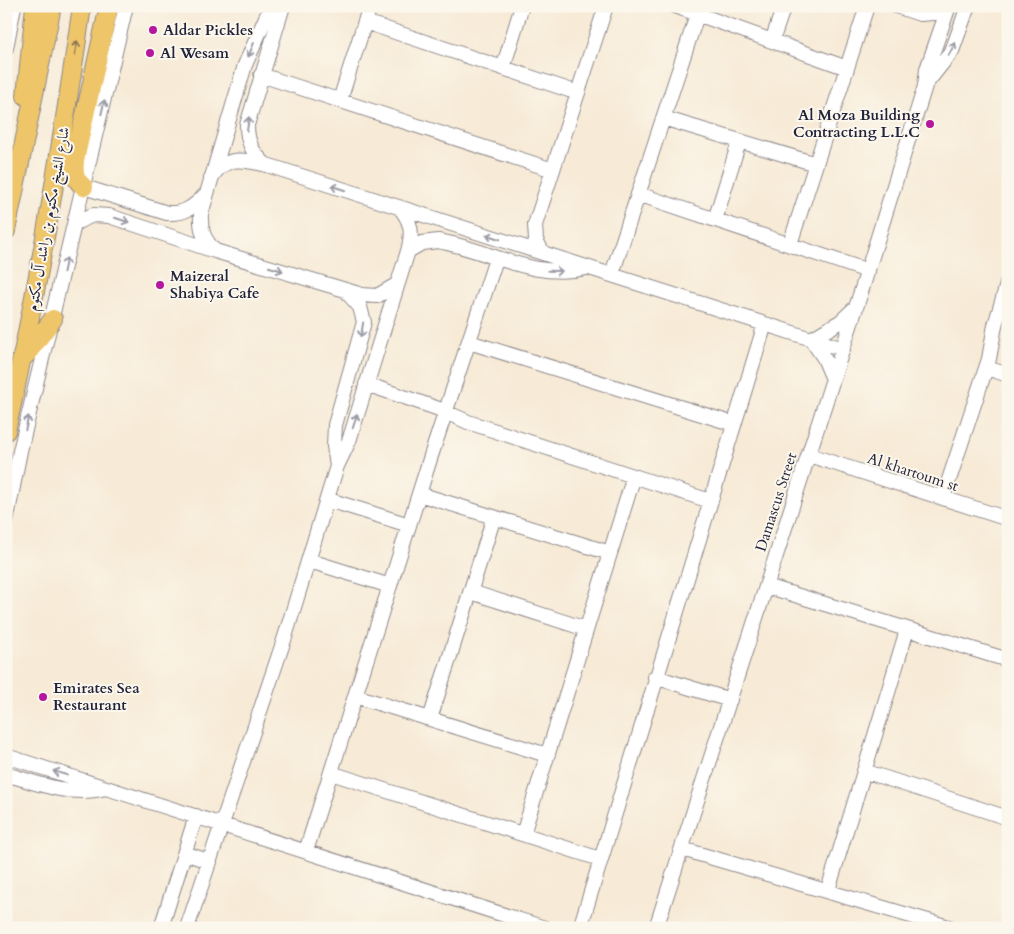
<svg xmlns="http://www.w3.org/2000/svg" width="1014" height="934" viewBox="0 0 1014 934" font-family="Cardo,Amiri,serif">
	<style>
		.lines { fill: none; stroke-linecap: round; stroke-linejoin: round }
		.minor-casing { stroke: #8c8688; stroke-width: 16 }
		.major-casing { stroke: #8c8688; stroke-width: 20 }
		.minor { stroke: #fff; stroke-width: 14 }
		.major { stroke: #eec569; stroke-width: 18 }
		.oneway { stroke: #887452 }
		.oneway2 { stroke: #9c9ca7 }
		.poi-dot { fill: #b5179e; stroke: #fbf7ec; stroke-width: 2 }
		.labels { text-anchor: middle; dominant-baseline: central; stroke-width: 4; stroke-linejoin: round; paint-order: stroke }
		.poi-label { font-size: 15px; font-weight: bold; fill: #22223b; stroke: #fbf7ec; text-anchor: start }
		.street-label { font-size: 15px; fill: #22223b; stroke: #fbf7ec }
	</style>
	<rect width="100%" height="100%" fill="#fbf7ec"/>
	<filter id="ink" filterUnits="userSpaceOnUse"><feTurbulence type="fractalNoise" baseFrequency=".02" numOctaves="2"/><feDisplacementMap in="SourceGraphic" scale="10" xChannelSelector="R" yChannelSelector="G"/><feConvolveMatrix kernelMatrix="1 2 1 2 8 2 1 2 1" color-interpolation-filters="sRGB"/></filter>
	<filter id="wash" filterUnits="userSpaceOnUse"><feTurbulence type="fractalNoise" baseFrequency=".0096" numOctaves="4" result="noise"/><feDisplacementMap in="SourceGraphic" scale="20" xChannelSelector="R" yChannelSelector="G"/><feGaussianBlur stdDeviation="1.12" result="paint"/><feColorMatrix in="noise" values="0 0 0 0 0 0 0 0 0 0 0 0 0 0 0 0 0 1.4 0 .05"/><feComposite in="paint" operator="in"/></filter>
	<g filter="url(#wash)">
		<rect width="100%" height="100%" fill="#f7ead6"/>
	</g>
	<g filter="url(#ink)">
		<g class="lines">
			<defs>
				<path id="minor" d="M 675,6 L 847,68
					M 896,6 L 920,14 L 947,12
					M 365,22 L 578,93
					M 772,41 L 784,6
					M 6,48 L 14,6
					M 503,68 L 522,6
					M 261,75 L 553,170
					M 925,85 L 952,51 L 968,6
					M 340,100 L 370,6
					M 663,118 L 816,164
					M 266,165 C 253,154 247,143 247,125 L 283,6
					M 211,178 C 225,155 244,159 267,165 L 843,349
					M 84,187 L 167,213 C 184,214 193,208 205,195
					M 638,194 L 868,271
					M 715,220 L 739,142
					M 75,223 L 93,215 L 109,216 L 215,251 L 362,295 L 377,296 L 396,285
					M 790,244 L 867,6
					M 215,251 C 204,240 200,230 201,214 L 245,65 L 271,6
					M 408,251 L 422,243 L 438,241 C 491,250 530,280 587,268
					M 543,253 L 536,240 L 535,225 L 606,6
					M 612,274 L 700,6
					M 469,342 L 734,424
					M 987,368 L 1008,375
					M 833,379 L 824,358 L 811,339 L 840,322 L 855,308
					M 366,384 L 439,409 L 468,422 L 710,501
					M 809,455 L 1008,519
					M 337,466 L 334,446 L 335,425 L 364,322 L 360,307 L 345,290
					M 419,494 L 610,553
					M 943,498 L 989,359 L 995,325 L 1008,281
					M 329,500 L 409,525
					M 6,522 L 20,451 L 126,6
					M 310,561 L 390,586
					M 766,586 L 1008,660
					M 471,592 L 586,629
					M 655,677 L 730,700
					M 355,696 L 547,755
					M 430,719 L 494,517
					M 6,756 L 545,928
					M 864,771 L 1008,818
					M 331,773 L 600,859
					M 6,774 C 39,784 71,797 105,788
					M 523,834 L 634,476
					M 682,849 L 952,928
					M 306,851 L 430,459 L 496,259
					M 185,853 L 210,862
					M 828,890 L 907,630
					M 161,928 L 196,816
					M 187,928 L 285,637 L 337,466 L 349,441 L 408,251 C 413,234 412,221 399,207
					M 580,928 L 765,324
					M 656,928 L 861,292 L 925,86 L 927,69 L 949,6"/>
				<path id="major" d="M 26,96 L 35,6
					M 84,187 C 74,179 74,173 75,160 L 109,6
					M 6,231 L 52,6
					M 26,355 L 53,319
					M 6,431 C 38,291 61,149 82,6"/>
			</defs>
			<use href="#minor" class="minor-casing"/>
			<use href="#major" class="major-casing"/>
			<use href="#minor" class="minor"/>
			<use href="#major" class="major"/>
		</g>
		<defs><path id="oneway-shaft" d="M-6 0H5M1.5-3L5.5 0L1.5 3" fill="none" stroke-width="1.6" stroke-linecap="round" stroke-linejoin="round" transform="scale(1.25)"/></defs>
		<use class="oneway" href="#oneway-shaft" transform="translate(76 48) rotate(-81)"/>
		<g class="oneway2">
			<use href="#oneway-shaft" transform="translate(952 49) rotate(-62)"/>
			<use href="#oneway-shaft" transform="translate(251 50) rotate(112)"/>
			<use href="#oneway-shaft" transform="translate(103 107) rotate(-77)"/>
			<use href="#oneway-shaft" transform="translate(248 124) rotate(-82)"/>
			<use href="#oneway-shaft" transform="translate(338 188) rotate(-162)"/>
			<use href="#oneway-shaft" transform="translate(122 220) rotate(18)"/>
			<use href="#oneway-shaft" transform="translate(493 237) rotate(-162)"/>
			<use href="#oneway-shaft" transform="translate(65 265) rotate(-78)"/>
			<use href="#oneway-shaft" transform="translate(276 269) rotate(17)"/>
			<use href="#oneway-shaft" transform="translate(555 271) rotate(1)"/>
			<use href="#oneway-shaft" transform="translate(362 330) rotate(99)"/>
			<use href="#oneway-shaft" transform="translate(355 421) rotate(-73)"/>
			<use href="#oneway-shaft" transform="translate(27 423) rotate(-77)"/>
			<use href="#oneway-shaft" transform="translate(60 773) rotate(-163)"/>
		</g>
	</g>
	<g class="poi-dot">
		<circle cx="153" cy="30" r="5"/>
		<circle cx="150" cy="53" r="5"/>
		<circle cx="930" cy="124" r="5"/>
		<circle cx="160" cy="285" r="5"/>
		<circle cx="43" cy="697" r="5"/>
	</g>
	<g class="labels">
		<g class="poi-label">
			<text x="163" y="30">Aldar Pickles</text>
			<text x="160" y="53">Al Wesam</text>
			<text x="920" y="115" text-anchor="end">Al Moza Building<tspan x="920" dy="17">Contracting L.L.C</tspan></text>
			<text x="170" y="276">Maizeral<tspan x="170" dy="17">Shabiya Cafe</tspan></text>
			<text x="53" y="688">Emirates Sea<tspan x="53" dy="17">Restaurant</tspan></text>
		</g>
		<g class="street-label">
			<text transform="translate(48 219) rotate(-80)">شارع الشيخ مكتوم بن راشد آل مكتوم</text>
			<text transform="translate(913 472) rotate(18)">Al khartoum st</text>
			<text transform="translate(776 502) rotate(-72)">Damascus Street</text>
		</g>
	</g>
	<rect width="1014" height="934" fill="none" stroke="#fbf7ec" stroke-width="25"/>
</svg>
